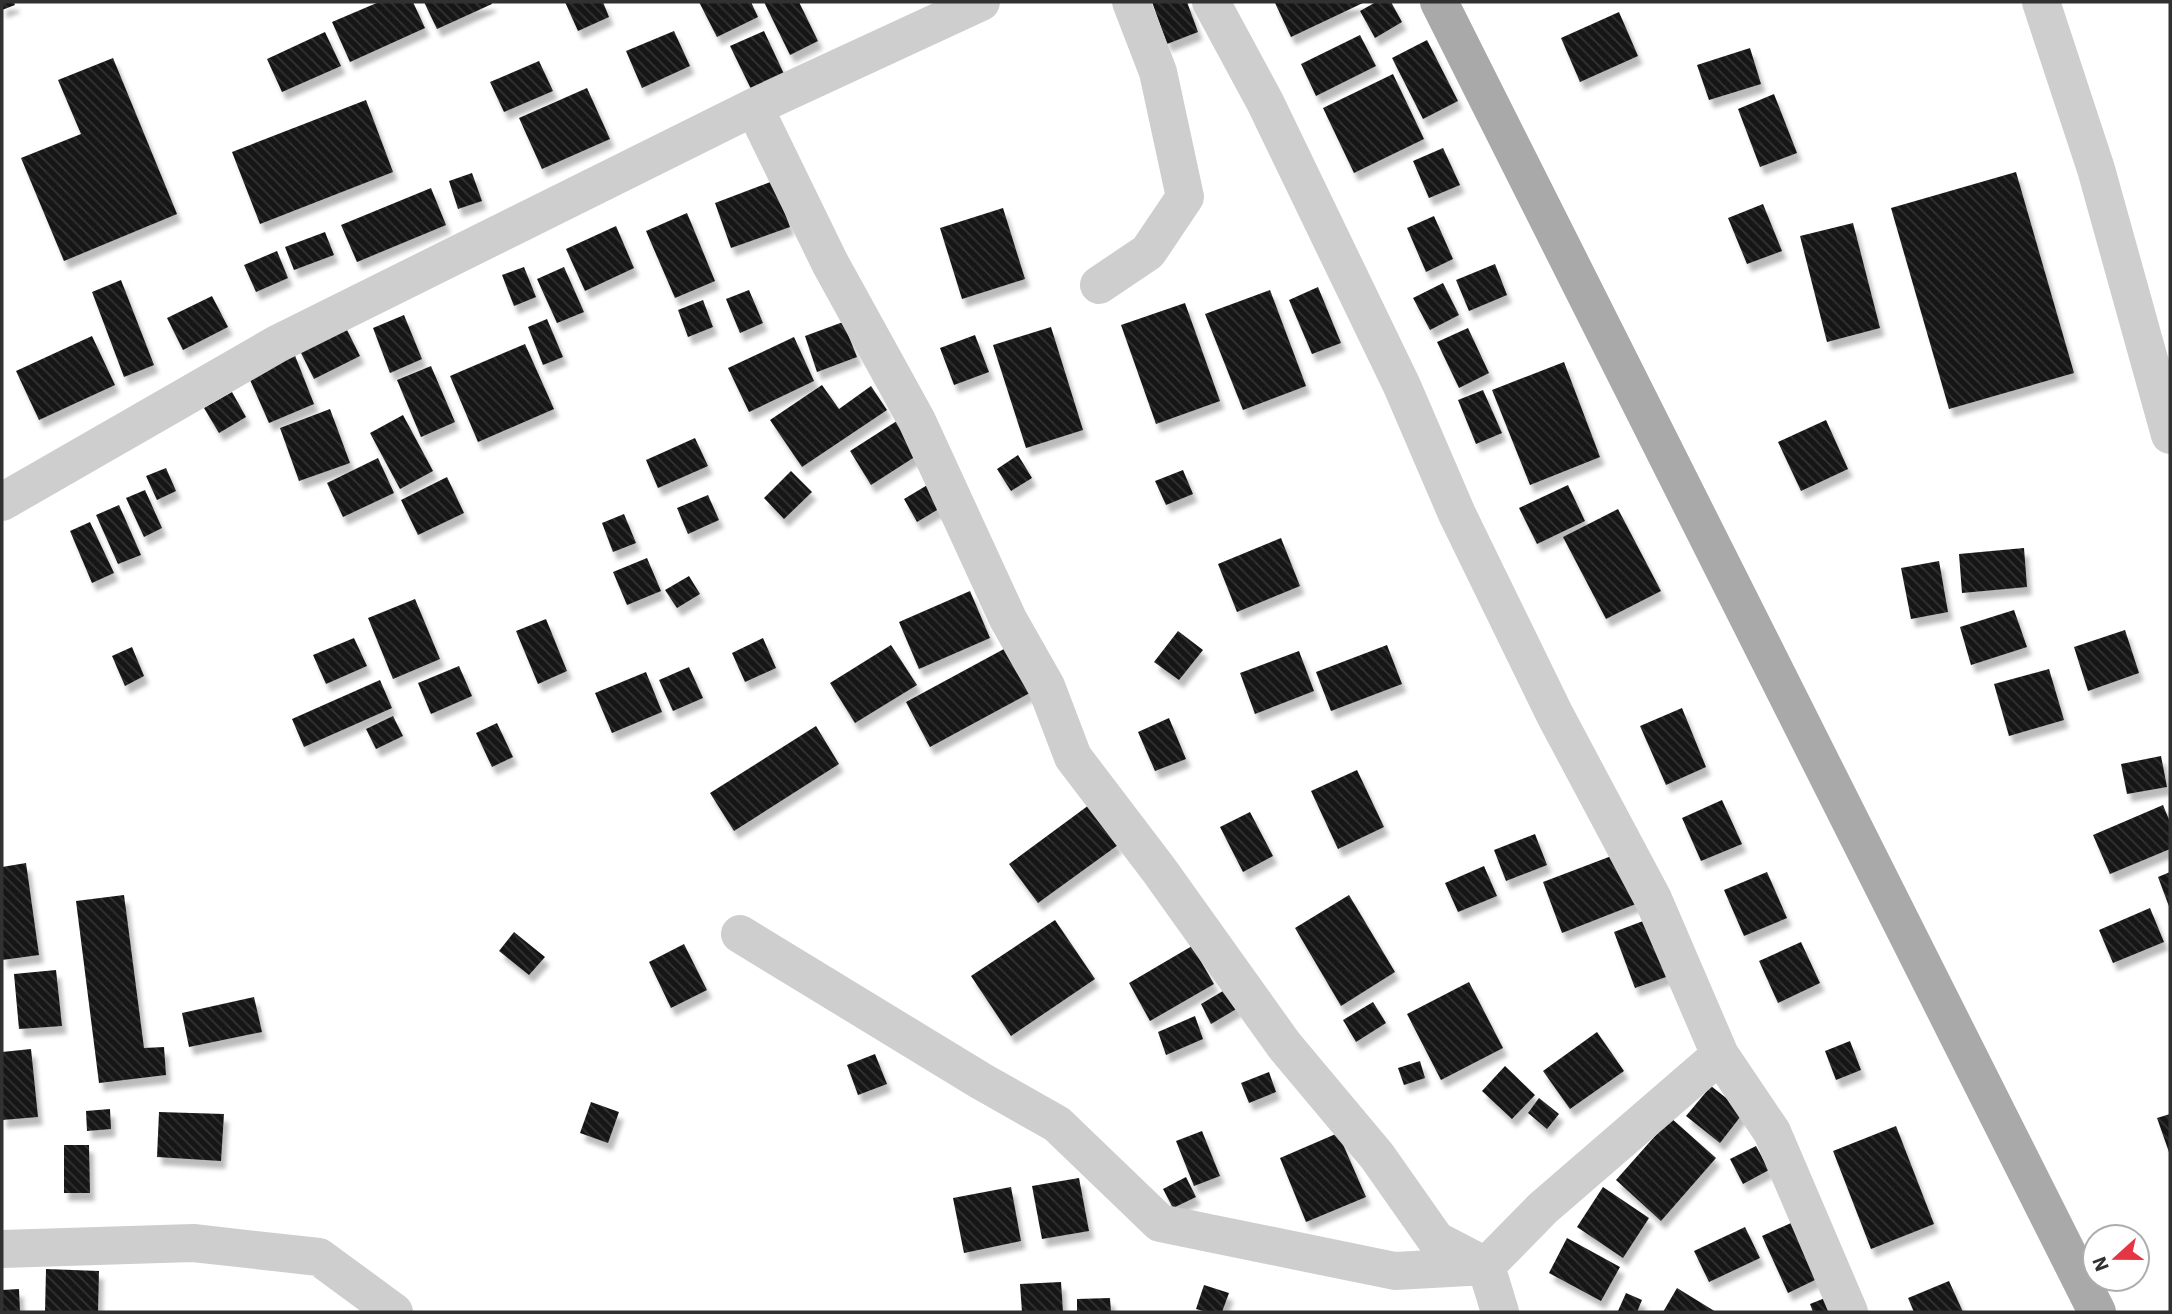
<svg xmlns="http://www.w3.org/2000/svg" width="2172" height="1314" viewBox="0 0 2172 1314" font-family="'IBM Plex Sans',sans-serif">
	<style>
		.building { fill: url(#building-back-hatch); filter: url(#shadow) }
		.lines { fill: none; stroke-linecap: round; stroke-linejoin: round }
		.minor { stroke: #cecece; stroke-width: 38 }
		.major { stroke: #a9a9a9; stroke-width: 38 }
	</style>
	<defs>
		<pattern id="building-back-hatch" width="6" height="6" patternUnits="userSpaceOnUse" patternTransform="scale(1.75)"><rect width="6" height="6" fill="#181818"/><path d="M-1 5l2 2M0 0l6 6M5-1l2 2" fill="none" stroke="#313131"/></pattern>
		<filter id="shadow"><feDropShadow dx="4.5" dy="8" stdDeviation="2" flood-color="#0004"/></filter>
	</defs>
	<rect width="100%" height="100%" fill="#fff"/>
	<path class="building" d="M 2,2 L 14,2 L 15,5 L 2,10 Z
		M 379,2 L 413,2 L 425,28 L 350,62 L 332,22 Z
		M 424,2 L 491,2 L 492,4 L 437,29 Z
		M 565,2 L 603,2 L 609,17 L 578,31 Z
		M 699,2 L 751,2 L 758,17 L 717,37 Z
		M 764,2 L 799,2 L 818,41 L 790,55 Z
		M 1152,2 L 1187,2 L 1198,32 L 1167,44 Z
		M 1278,2 L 1365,2 L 1291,37 L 1275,3 Z
		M 1376,2 L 1391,2 L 1402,22 L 1375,38 L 1360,11 Z
		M 1619,12 L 1638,56 L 1580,82 L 1561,38 Z
		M 674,31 L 690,66 L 642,88 L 626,51 Z
		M 764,31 L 784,74 L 751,89 L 730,46 Z
		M 325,32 L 341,66 L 282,92 L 267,59 Z
		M 1360,35 L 1376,66 L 1316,96 L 1301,64 Z
		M 1427,40 L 1458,101 L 1423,119 L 1392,58 Z
		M 1750,48 L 1761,84 L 1709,100 L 1697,65 Z
		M 113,58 L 177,214 L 64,261 L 21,158 L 81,134 L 58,80 Z
		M 539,61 L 553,91 L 504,112 L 490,82 Z
		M 1393,74 L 1424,139 L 1354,173 L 1323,108 Z
		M 587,88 L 610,139 L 542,169 L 519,118 Z
		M 1774,94 L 1797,153 L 1760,167 L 1738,109 Z
		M 366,100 L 393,172 L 260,224 L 232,152 Z
		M 1443,148 L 1460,185 L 1429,198 L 1413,161 Z
		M 2016,172 L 2074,373 L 1949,409 L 1891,208 Z
		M 472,173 L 482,201 L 458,209 L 449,181 Z
		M 773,181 L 790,227 L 731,248 L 715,203 Z
		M 431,188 L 446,225 L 357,262 L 341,225 Z
		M 1763,204 L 1782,251 L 1747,264 L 1728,218 Z
		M 1003,208 L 1025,279 L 962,299 L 940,228 Z
		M 687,213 L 715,281 L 675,298 L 646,231 Z
		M 1434,216 L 1453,259 L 1426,272 L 1407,228 Z
		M 1853,223 L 1880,328 L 1827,342 L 1800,236 Z
		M 616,226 L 634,268 L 585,291 L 566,249 Z
		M 325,232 L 334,255 L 294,270 L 285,247 Z
		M 277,251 L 288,278 L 256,292 L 244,265 Z
		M 1495,264 L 1507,295 L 1469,311 L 1456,280 Z
		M 524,267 L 536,297 L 514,306 L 502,275 Z
		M 564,267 L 584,312 L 557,323 L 537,279 Z
		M 121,280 L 154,365 L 124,377 L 92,292 Z
		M 1443,283 L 1459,315 L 1430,330 L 1413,298 Z
		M 1318,287 L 1341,343 L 1312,354 L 1289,300 Z
		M 749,290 L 763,323 L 740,333 L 726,299 Z
		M 1270,290 L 1306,386 L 1243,410 L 1205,314 Z
		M 212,296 L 228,327 L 183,350 L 167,318 Z
		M 703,300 L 713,327 L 688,337 L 678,310 Z
		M 1185,303 L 1220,401 L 1156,424 L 1121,325 Z
		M 404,315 L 422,359 L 390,373 L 373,328 Z
		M 547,319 L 563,357 L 543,365 L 528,327 Z
		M 843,322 L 857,357 L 817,372 L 805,336 Z
		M 344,324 L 360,356 L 314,379 L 298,347 Z
		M 1051,327 L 1083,430 L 1026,448 L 993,345 Z
		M 1468,328 L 1489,373 L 1459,388 L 1437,342 Z
		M 975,335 L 989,372 L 954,385 L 940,348 Z
		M 92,336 L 115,385 L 39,420 L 16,371 Z
		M 794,337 L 814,381 L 749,412 L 728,368 Z
		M 525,344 L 554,409 L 478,442 L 450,376 Z
		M 294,353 L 314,404 L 269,423 L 247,373 Z
		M 1564,362 L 1600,457 L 1530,485 L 1492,390 Z
		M 431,366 L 455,422 L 421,437 L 397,380 Z
		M 822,385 L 839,409 L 871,386 L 887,410 L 802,467 L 770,420 Z
		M 1483,390 L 1502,433 L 1476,444 L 1458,400 Z
		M 232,392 L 246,417 L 219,433 L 204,408 Z
		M 330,409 L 350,463 L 299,481 L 280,428 Z
		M 403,415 L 433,471 L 400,489 L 370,433 Z
		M 903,417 L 924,451 L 871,485 L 850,451 Z
		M 1826,420 L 1848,469 L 1801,491 L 1778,442 Z
		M 695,438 L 708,466 L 658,488 L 646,460 Z
		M 1018,455 L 1032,478 L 1011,491 L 997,469 Z
		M 378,458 L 394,493 L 343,517 L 327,483 Z
		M 166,468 L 176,491 L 157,500 L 146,476 Z
		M 1183,470 L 1193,494 L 1166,505 L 1155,481 Z
		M 791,471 L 812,492 L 784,519 L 764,498 Z
		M 447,477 L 464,513 L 418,535 L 401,500 Z
		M 929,484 L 942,507 L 917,522 L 904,499 Z
		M 1568,485 L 1585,521 L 1537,544 L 1519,508 Z
		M 145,490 L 162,528 L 144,537 L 126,498 Z
		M 708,495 L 719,520 L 688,534 L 677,508 Z
		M 119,505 L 141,555 L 118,564 L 96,515 Z
		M 1618,509 L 1661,591 L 1606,619 L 1563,537 Z
		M 624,514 L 636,543 L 613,552 L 602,523 Z
		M 90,522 L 114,573 L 92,583 L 70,531 Z
		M 1281,538 L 1300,586 L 1237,612 L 1218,564 Z
		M 2024,548 L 2027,587 L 1962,593 L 1959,554 Z
		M 647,558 L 661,591 L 627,605 L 613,572 Z
		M 1939,561 L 1948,612 L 1911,619 L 1901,568 Z
		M 689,576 L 700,594 L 677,608 L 665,590 Z
		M 970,591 L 990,638 L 919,669 L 899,622 Z
		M 415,599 L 440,659 L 393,679 L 368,618 Z
		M 2014,610 L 2027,647 L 1971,665 L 1960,627 Z
		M 546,619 L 567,671 L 538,684 L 516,631 Z
		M 2125,630 L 2139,673 L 2088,691 L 2074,647 Z
		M 1178,631 L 1203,650 L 1179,680 L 1154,662 Z
		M 354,638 L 367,666 L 326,684 L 313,655 Z
		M 763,638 L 776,668 L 745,682 L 732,653 Z
		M 1015,643 L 1039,688 L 930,747 L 906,702 Z
		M 891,645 L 917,685 L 855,723 L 830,683 Z
		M 1387,645 L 1402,684 L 1331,711 L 1316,672 Z
		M 132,647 L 144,676 L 125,686 L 112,656 Z
		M 1299,651 L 1314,691 L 1255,714 L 1240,673 Z
		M 459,666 L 472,696 L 431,714 L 418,683 Z
		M 689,667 L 703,698 L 673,711 L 659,680 Z
		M 2049,669 L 2064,720 L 2009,736 L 1994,684 Z
		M 646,672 L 662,712 L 612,733 L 595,693 Z
		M 380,680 L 392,708 L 304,747 L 292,719 Z
		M 1682,708 L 1706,767 L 1666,785 L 1640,726 Z
		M 393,716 L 403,736 L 376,749 L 366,729 Z
		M 1169,718 L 1186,759 L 1155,771 L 1138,732 Z
		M 497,723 L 513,757 L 492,767 L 476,733 Z
		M 816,726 L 839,764 L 734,831 L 710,793 Z
		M 2161,756 L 2167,787 L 2127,794 L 2121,764 Z
		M 1357,770 L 1384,827 L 1338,849 L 1311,791 Z
		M 1722,800 L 1742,844 L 1701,861 L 1682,818 Z
		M 1089,805 L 1118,845 L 1038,903 L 1009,864 Z
		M 2163,805 L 2170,822 L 2170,849 L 2110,874 L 2093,835 Z
		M 1250,812 L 1273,856 L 1243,872 L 1220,827 Z
		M 1535,834 L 1547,865 L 1506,881 L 1494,850 Z
		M 1622,852 L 1641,902 L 1562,933 L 1543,882 Z
		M 26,863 L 39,955 L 2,960 L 2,867 Z
		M 1484,866 L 1497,896 L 1458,912 L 1445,883 Z
		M 1767,872 L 1787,918 L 1744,936 L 1724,890 Z
		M 2170,872 L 2170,909 L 2158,877 Z
		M 124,895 L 144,1048 L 164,1047 L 166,1075 L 99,1083 L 76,901 Z
		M 1349,895 L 1395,972 L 1341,1006 L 1295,928 Z
		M 2150,908 L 2164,942 L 2113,963 L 2099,930 Z
		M 1659,915 L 1680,972 L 1635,988 L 1614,932 Z
		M 1055,920 L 1095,979 L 1011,1036 L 971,976 Z
		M 514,932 L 545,957 L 529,975 L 499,951 Z
		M 1801,942 L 1820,983 L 1778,1003 L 1759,961 Z
		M 684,944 L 707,990 L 671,1008 L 649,962 Z
		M 1192,946 L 1214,984 L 1150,1021 L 1129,983 Z
		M 56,970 L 62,1026 L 19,1029 L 14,974 Z
		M 1469,982 L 1503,1048 L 1441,1080 L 1407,1014 Z
		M 1228,988 L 1238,1008 L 1211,1024 L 1201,1004 Z
		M 254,997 L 262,1032 L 189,1047 L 182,1013 Z
		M 1373,1002 L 1386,1023 L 1356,1042 L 1343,1020 Z
		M 1195,1016 L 1203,1039 L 1166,1055 L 1158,1032 Z
		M 1597,1032 L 1624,1071 L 1570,1109 L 1543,1071 Z
		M 1850,1041 L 1861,1070 L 1836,1080 L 1825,1051 Z
		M 31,1049 L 38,1117 L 2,1120 L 2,1052 Z
		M 875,1054 L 887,1084 L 858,1095 L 847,1065 Z
		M 1420,1061 L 1425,1078 L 1404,1085 L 1398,1068 Z
		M 1505,1066 L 1535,1095 L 1512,1119 L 1482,1091 Z
		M 1269,1072 L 1276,1092 L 1249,1103 L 1241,1083 Z
		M 1711,1086 L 1744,1112 L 1720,1143 L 1686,1116 Z
		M 1539,1098 L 1559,1114 L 1547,1129 L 1528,1113 Z
		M 591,1102 L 619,1112 L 608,1143 L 580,1133 Z
		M 110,1109 L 111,1129 L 87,1131 L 86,1111 Z
		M 159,1112 L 224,1114 L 221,1161 L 157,1157 Z
		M 2170,1114 L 2170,1155 L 2157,1118 Z
		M 1671,1118 L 1716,1158 L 1661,1221 L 1616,1180 Z
		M 1896,1126 L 1934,1224 L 1871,1249 L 1833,1151 Z
		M 1202,1131 L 1220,1176 L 1194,1186 L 1176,1141 Z
		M 1338,1133 L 1366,1197 L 1306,1222 L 1280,1158 Z
		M 64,1145 L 89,1145 L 90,1193 L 64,1193 Z
		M 1756,1146 L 1769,1170 L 1743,1184 L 1730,1159 Z
		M 1186,1177 L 1196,1197 L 1173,1208 L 1163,1189 Z
		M 1079,1178 L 1089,1231 L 1042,1239 L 1032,1186 Z
		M 1011,1187 L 1021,1241 L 964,1253 L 953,1198 Z
		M 1603,1187 L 1649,1218 L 1623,1258 L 1577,1227 Z
		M 1791,1223 L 1817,1279 L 1788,1293 L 1762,1236 Z
		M 1745,1227 L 1760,1258 L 1709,1282 L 1694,1251 Z
		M 1567,1238 L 1620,1267 L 1601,1301 L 1549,1273 Z
		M 46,1269 L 99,1271 L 98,1312 L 45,1312 Z
		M 1949,1281 L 1963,1312 L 1914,1312 L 1908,1298 Z
		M 1061,1282 L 1063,1312 L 1022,1312 L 1020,1284 Z
		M 1204,1285 L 1229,1293 L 1222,1312 L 1207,1312 L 1196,1309 Z
		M 1677,1288 L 1716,1312 L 1663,1312 Z
		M 19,1289 L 20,1312 L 2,1312 L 2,1290 Z
		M 1626,1293 L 1642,1300 L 1637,1312 L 1618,1311 Z
		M 1830,1296 L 1837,1312 L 1813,1312 L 1810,1304 Z
		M 1110,1298 L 1111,1312 L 1077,1312 L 1077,1299 Z"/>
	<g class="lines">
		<path class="minor" d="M 1211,2 L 1265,102 L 1402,386 L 1457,514 L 1555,715 L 1653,899 L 1720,1055 L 1772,1132 L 1849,1312
			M 2041,2 L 2096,169 L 2170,435
			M 754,107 L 830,263 L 917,421 L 1008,619 L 1046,686 L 1073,757 L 1159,870 L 1284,1045 L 1377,1156 L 1436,1240 L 1486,1266
			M 1099,285 L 1148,252 L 1185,197 L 1158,72 L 1131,2
			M 2,502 L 277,344 L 754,107 L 981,2
			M 740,934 L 981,1081 L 1057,1124 L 1160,1223 L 1395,1271 L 1486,1266
			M 2,1249 L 193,1243 L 319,1257 L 394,1312
			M 1500,1312 L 1486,1266 L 1543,1208 L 1720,1055"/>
		<path class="major" d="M 1439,2 L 2097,1312"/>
	</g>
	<rect width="2172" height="1314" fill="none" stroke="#313131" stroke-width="7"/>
	<g transform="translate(2116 1258) rotate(249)"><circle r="33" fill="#ffffff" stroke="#adadad" stroke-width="2"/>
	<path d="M0-5L12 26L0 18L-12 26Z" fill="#e53644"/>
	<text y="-10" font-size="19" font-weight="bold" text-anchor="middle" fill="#313131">N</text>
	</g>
</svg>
